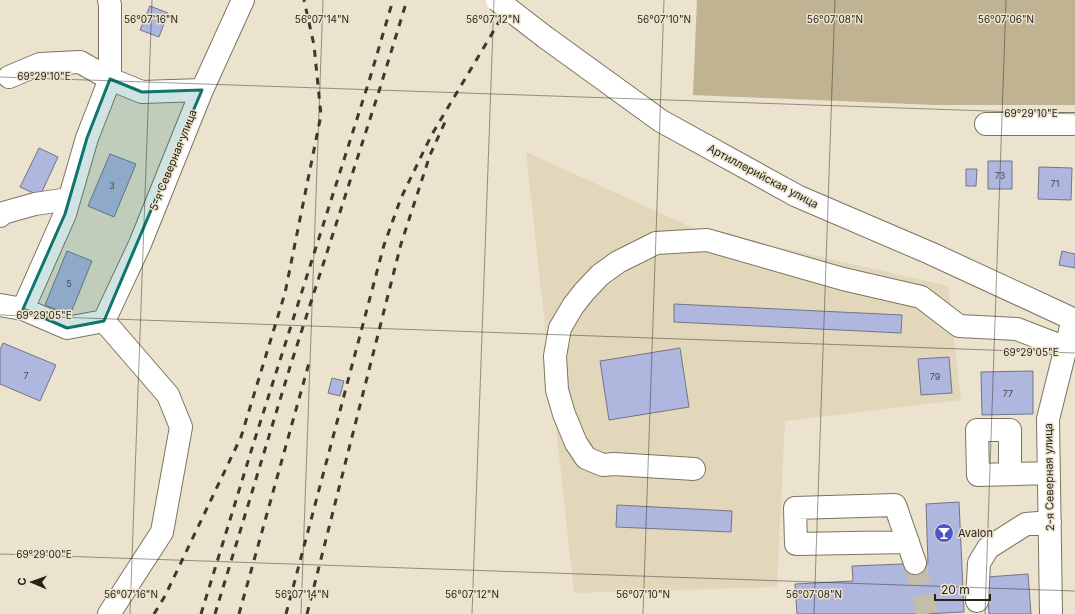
<svg xmlns="http://www.w3.org/2000/svg" width="1075" height="614" viewBox="0 0 1075 614" font-family="Inter,sans-serif">
	<style>
		.built { fill: #e3d7bb }
		.green { fill: #c0b392 }
		.building { fill: #afb7df; stroke: #717588 }
		.lines { fill: none; stroke-linecap: round; stroke-linejoin: round }
		.minor-tunnel { stroke: #c4bda9; stroke-width: 22; stroke-dasharray: 22 11; stroke-linecap: butt }
		.minor-casing { stroke: #7d7561; stroke-width: 24 }
		.major-casing { stroke: #7d7561; stroke-width: 24 }
		.minor { stroke: #fff; stroke-width: 22 }
		.major { stroke: #fff; stroke-width: 22 }
		.rail { stroke: #3e3930; stroke-width: 3; stroke-dasharray: 7 7; stroke-linecap: butt }
		.major-bridge-casing { stroke: #7d7561; stroke-width: 24; stroke-linecap: butt }
		.major-bridge { stroke: #fff; stroke-width: 22 }
		.marked { fill: #0f766e; fill-opacity: 0.2; stroke: #0f766e; stroke-width: 3; stroke-linejoin: round }
		.ticks { fill: none; stroke: #27231b; stroke-width: 1; stroke-opacity: 0.45 }
		.labels { text-anchor: middle; dominant-baseline: central; stroke-width: 3; stroke-linejoin: round; paint-order: stroke }
		.number-label { font-size: 9px; fill: #49484c }
		.street-label { font-size: 11px; fill: #27231b; stroke: #ebe3cd }
		.poi-label { font-size: 11px; fill: #27231b; stroke: #ebe3cd; text-anchor: start }
		.ticks-label { font-size: 10px; text-anchor: middle; fill: #27231b; stroke: #ebe3cd; stroke-width: 3; stroke-linejoin: round; paint-order: stroke }
	</style>
	<rect width="100%" height="100%" fill="#ebe3cd"/>
	<path class="built" d="M 526,152 L 691,227 L 948,286 L 961,400 L 785,421 L 777,587 L 574,593 Z"/>
	<path class="green" d="M 697,0 L 1075,0 L 1075,105 L 934,105 L 693,95 Z"/>
	<path class="building" d="M 150,6 L 168,13 L 159,37 L 140,30 Z
		M 39,148 L 58,157 L 40,196 L 20,187 Z
		M 110,154 L 136,164 L 114,217 L 88,206 Z
		M 988,161 L 1012,161 L 1012,189 L 988,189 Z
		M 1039,167 L 1072,168 L 1071,200 L 1038,199 Z
		M 966,169 L 977,169 L 976,186 L 966,186 Z
		M 67,251 L 92,261 L 70,315 L 45,305 Z
		M 1062,251 L 1075,254 L 1075,268 L 1059,265 Z
		M 674,304 L 902,315 L 901,333 L 674,322 Z
		M 3,343 L 56,365 L 40,401 L 0,384 L 0,350 Z
		M 680,348 L 689,407 L 609,420 L 600,361 Z
		M 949,357 L 952,393 L 921,395 L 918,359 Z
		M 1033,371 L 1033,414 L 982,415 L 981,372 Z
		M 332,378 L 344,381 L 340,396 L 328,393 Z
		M 959,502 L 964,612 L 923,614 L 797,614 L 795,584 L 853,581 L 852,566 L 928,563 L 926,504 Z
		M 617,505 L 732,511 L 731,532 L 616,527 Z
		M 1028,574 L 1031,614 L 989,614 L 987,577 Z"/>
	<g class="lines">
		<path class="minor-tunnel" d="M 915,563 L 927,614"/>
		<defs>
			<path id="minor" d="M 109,0 L 110,5 L 110,79 L 142,92 L 202,90
				M 9,77 L 40,64 L 80,62 L 110,79 L 87,138 L 65,214 L 23,309 L 67,328 L 104,321
				M 986,124 L 1075,124
				M 0,216 L 3,213 L 35,204 L 69,199
				M 0,305 L 23,309
				M 104,321 L 140,244 L 202,90 L 243,0
				M 104,321 L 168,395 L 181,427 L 162,532 L 109,614
				M 694,469 L 614,464 L 603,465 L 586,458 L 576,443 L 564,414 L 557,390 L 555,356 L 560,328 L 573,306 L 584,292 L 600,275 L 618,262 L 656,243 L 707,240 L 843,279 L 921,297 L 959,326 L 1017,329 L 1066,348
				M 1010,474 L 1010,430 L 977,430 L 978,475 L 1049,473
				M 908,542 L 796,544 L 795,508 L 895,505 L 915,563
				M 977,601 L 979,563 L 988,548 L 1026,524 L 1050,522
				M 1051,614 L 1048,419 L 1073,319"/>
			<path id="major" d="M 545,37 L 661,121 L 797,196 L 930,253 L 1075,320"/>
		</defs>
		<use href="#minor" class="minor-casing"/>
		<use href="#major" class="major-casing"/>
		<use href="#minor" class="minor"/>
		<use href="#major" class="major"/>
		<path class="rail" d="M 154,614 L 165,596 L 241,437 L 285,293 L 321,115 L 314,45 L 304,0
			M 201,614 L 253,445 L 370,78 L 393,0
			M 215,614 L 290,367 L 380,88 L 407,0
			M 239,614 L 309,363
			M 286,614 L 384,245 L 401,198 L 431,136 L 512,0
			M 307,614 L 401,244 L 430,155 L 446,120"/>
		<defs>
			<path id="major-bridge" d="M 497,0 L 545,37"/>
		</defs>
		<use href="#major-bridge" class="major-bridge-casing"/>
		<use href="#major-bridge" class="major-bridge"/>
	</g>
	<path class="marked" d="M 110,79 L 142,92 L 202,90 L 104,321 L 67,328 L 23,309 L 65,214 L 87,138 Z"/>
	<path class="ticks" d="M 0,77 L 1075,114M 0,315 L 1075,353M 0,554 L 1075,591M 130,614 L 152,0M 301,614 L 323,0M 472,614 L 494,0M 643,614 L 664,0M 814,614 L 835,0M 985,614 L 1006,0"/>
	<defs>
		<symbol id="bar-disc" viewBox="-11 -11 22 22"><circle r="9.5" fill="#4e54ca" stroke="#ebe3cd"/><path d="M-6-5H6L.8 .8V4.5H3.5V6h-7V4.5H-.8V.8Z" fill="#fff"/></symbol>
	</defs>
	<g fill-rule="evenodd">
		<use href="#bar-disc" x="933" y="522" width="22" height="22"/>
	</g>
	<g class="labels">
		<g class="number-label">
			<text x="1000" y="175">73</text>
			<text x="1055" y="183">71</text>
			<text x="112" y="185">3</text>
			<text x="69" y="283">5</text>
			<text x="26" y="375">7</text>
			<text x="935" y="376">79</text>
			<text x="1008" y="393">77</text>
		</g>
		<g class="street-label">
			<text transform="translate(173 160) rotate(-68)">5-я Северная улица</text>
			<text transform="translate(763 176) rotate(28)">Артиллерийская улица</text>
			<text transform="translate(1049 477) rotate(-91)">2-я Северная улица</text>
		</g>
		<g class="poi-label">
			<text x="958" y="533">Avalon</text>
		</g>
	</g>
	<g class="ticks-label">
		<text x="151" y="23">56°07'16"N</text>
		<text x="322" y="23">56°07'14"N</text>
		<text x="493" y="23">56°07'12"N</text>
		<text x="664" y="23">56°07'10"N</text>
		<text x="835" y="23">56°07'08"N</text>
		<text x="1006" y="23">56°07'06"N</text>
		<text x="44" y="80">69°29'10"E</text>
		<text x="1031" y="117">69°29'10"E</text>
		<text x="44" y="319">69°29'05"E</text>
		<text x="1031" y="356">69°29'05"E</text>
		<text x="44" y="558">69°29'00"E</text>
		<text x="131" y="598">56°07'16"N</text>
		<text x="302" y="598">56°07'14"N</text>
		<text x="472" y="598">56°07'12"N</text>
		<text x="643" y="598">56°07'10"N</text>
		<text x="814" y="598">56°07'08"N</text>
	</g>
	<g transform="translate(32 582) rotate(272)" stroke="#ebe3cd" stroke-width="3" paint-order="stroke">
	<path d="M0-3L7 15L0 10L-7 15Z" fill="#27231b"/>
	<text y="-6" font-size="11" font-weight="bold" text-anchor="middle" fill="#27231b">С</text>
	</g>
	<path d="M935 594v6h55v-6" fill="none" stroke="#27231b" stroke-width="2"/>
	<text x="941" y="594" font-size="12" fill="#27231b" stroke="#ebe3cd" stroke-width="3" paint-order="stroke">20 m</text>
</svg>
